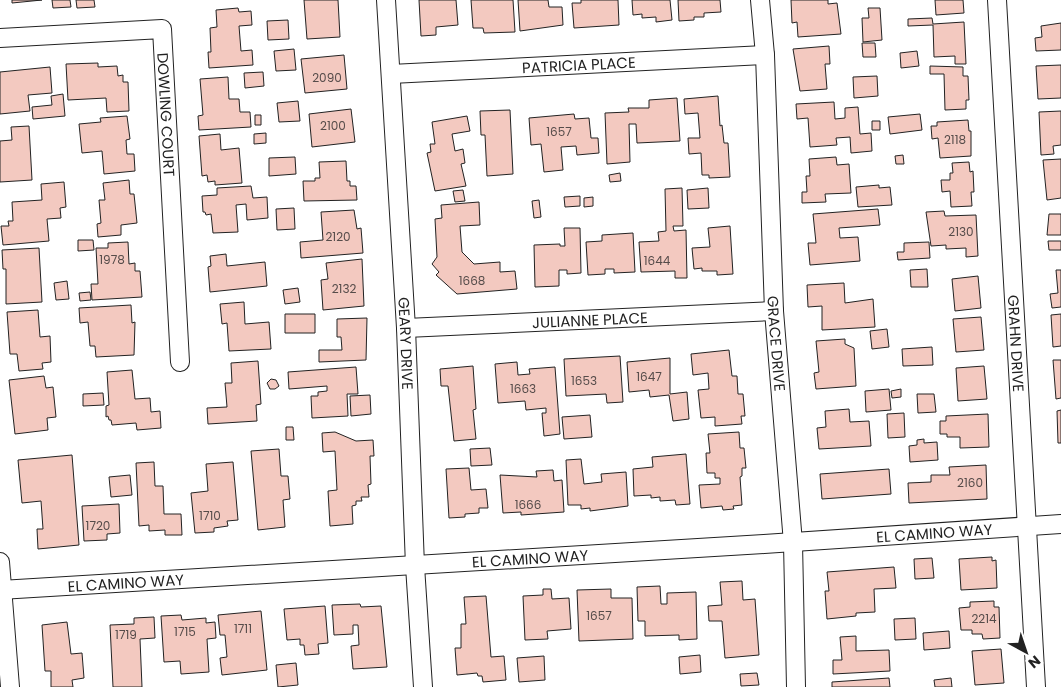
<svg xmlns="http://www.w3.org/2000/svg" width="1061" height="687" viewBox="0 0 1061 687" font-family="Poppins,sans-serif">
	<style>
		.building { fill: #f3c9c0; stroke: #222 }
		.lines { fill: none; stroke-linecap: round; stroke-linejoin: round }
		.minor-casing { stroke: #222; stroke-width: 20 }
		.minor { stroke: #fff; stroke-width: 18 }
		.labels { text-anchor: middle; dominant-baseline: central; stroke-width: 4; stroke-linejoin: round; paint-order: stroke }
		.number-label { font-size: 12px; fill: #564c4a }
		.street-label { font-size: 15px; fill: #222; stroke: #fff }
	</style>
	<rect width="100%" height="100%" fill="#fff"/>
	<path class="building" d="M 12,0 L 42,0 L 12,3 Z
		M 52,0 L 70,0 L 71,7 L 53,8 Z
		M 76,0 L 94,0 L 95,7 L 77,8 Z
		M 304,0 L 338,0 L 340,37 L 307,39 Z
		M 419,0 L 456,0 L 458,25 L 436,27 L 436,35 L 421,36 Z
		M 471,0 L 513,0 L 515,32 L 484,33 L 483,28 L 473,28 Z
		M 518,0 L 548,0 L 549,7 L 562,7 L 563,25 L 520,31 Z
		M 581,0 L 618,0 L 619,25 L 574,28 L 572,3 L 581,3 Z
		M 632,0 L 670,0 L 672,20 L 656,22 L 656,17 L 642,18 L 642,14 L 633,15 Z
		M 678,0 L 720,0 L 721,12 L 704,13 L 704,17 L 694,17 L 694,20 L 679,21 Z
		M 791,0 L 828,0 L 828,4 L 837,3 L 841,34 L 798,37 L 797,22 L 792,23 Z
		M 935,0 L 963,0 L 964,13 L 936,15 Z
		M 238,8 L 239,12 L 251,11 L 252,25 L 239,26 L 241,51 L 252,50 L 253,65 L 209,68 L 208,52 L 211,52 L 210,28 L 217,27 L 216,10 Z
		M 868,8 L 880,8 L 882,40 L 863,42 L 862,18 L 869,18 Z
		M 932,18 L 933,24 L 964,22 L 966,64 L 955,64 L 955,56 L 934,57 L 933,25 L 908,26 L 908,19 Z
		M 288,20 L 289,39 L 268,40 L 267,21 Z
		M 1061,23 L 1061,50 L 1036,51 L 1035,38 L 1042,37 L 1041,26 Z
		M 862,43 L 875,43 L 876,57 L 863,57 Z
		M 829,46 L 830,64 L 825,64 L 827,89 L 800,91 L 793,49 Z
		M 294,49 L 296,70 L 276,71 L 274,51 Z
		M 917,51 L 919,66 L 901,68 L 900,53 Z
		M 344,55 L 347,89 L 305,93 L 301,59 Z
		M 98,63 L 98,67 L 117,66 L 118,76 L 123,75 L 123,82 L 128,82 L 129,111 L 107,112 L 106,98 L 68,100 L 66,64 Z
		M 1061,65 L 1061,98 L 1038,99 L 1036,66 Z
		M 930,66 L 963,67 L 963,76 L 968,76 L 969,100 L 966,100 L 966,109 L 945,110 L 944,74 L 930,74 Z
		M 50,67 L 52,93 L 28,95 L 30,111 L 0,114 L 0,72 Z
		M 263,72 L 264,86 L 245,88 L 244,73 Z
		M 877,76 L 878,96 L 854,98 L 853,77 Z
		M 228,77 L 229,99 L 239,99 L 240,112 L 250,112 L 251,127 L 199,130 L 198,116 L 203,115 L 200,79 Z
		M 63,94 L 65,116 L 33,119 L 32,107 L 52,105 L 51,96 Z
		M 718,96 L 720,126 L 722,125 L 724,143 L 728,143 L 730,177 L 709,178 L 709,175 L 702,175 L 701,153 L 689,154 L 688,138 L 700,138 L 698,113 L 685,114 L 684,99 Z
		M 677,98 L 680,141 L 637,143 L 636,124 L 629,124 L 630,162 L 607,164 L 605,113 L 629,112 L 628,108 L 649,108 L 649,100 Z
		M 298,101 L 300,121 L 279,122 L 277,103 Z
		M 834,102 L 835,119 L 845,118 L 845,108 L 858,107 L 860,134 L 871,133 L 872,151 L 851,153 L 850,137 L 836,138 L 837,145 L 810,147 L 808,118 L 797,119 L 796,104 Z
		M 351,109 L 355,142 L 312,147 L 309,114 Z
		M 510,110 L 513,174 L 487,176 L 485,135 L 481,135 L 480,111 Z
		M 1061,111 L 1061,145 L 1053,146 L 1054,154 L 1041,155 L 1039,112 Z
		M 574,114 L 575,119 L 589,118 L 591,138 L 598,138 L 599,153 L 577,155 L 576,146 L 561,147 L 563,170 L 544,172 L 541,144 L 531,145 L 529,118 Z
		M 920,114 L 922,130 L 890,134 L 888,117 Z
		M 255,115 L 261,115 L 261,125 L 255,125 Z
		M 127,116 L 130,139 L 126,140 L 127,154 L 134,154 L 135,171 L 104,174 L 102,151 L 82,153 L 79,124 L 101,122 L 100,118 Z
		M 467,116 L 470,131 L 452,134 L 455,151 L 463,149 L 465,163 L 461,164 L 466,186 L 435,191 L 427,153 L 431,152 L 430,144 L 435,144 L 432,122 Z
		M 968,120 L 969,131 L 971,131 L 971,156 L 940,158 L 938,138 L 932,139 L 931,126 L 937,126 L 937,122 Z
		M 872,121 L 880,121 L 880,130 L 872,130 Z
		M 29,126 L 32,180 L 0,182 L 0,141 L 12,140 L 11,127 Z
		M 266,133 L 266,143 L 254,144 L 254,134 Z
		M 220,134 L 221,150 L 239,148 L 242,183 L 215,185 L 215,181 L 208,182 L 207,175 L 202,176 L 199,136 Z
		M 903,155 L 904,164 L 896,164 L 895,156 Z
		M 295,157 L 296,174 L 269,176 L 269,158 Z
		M 836,157 L 837,165 L 849,164 L 851,193 L 825,194 L 826,202 L 802,203 L 802,192 L 807,192 L 806,176 L 810,176 L 809,159 Z
		M 1061,159 L 1061,198 L 1047,200 L 1043,160 Z
		M 346,161 L 347,181 L 350,181 L 350,186 L 356,186 L 357,200 L 304,201 L 303,181 L 315,181 L 315,178 L 320,178 L 319,162 Z
		M 969,162 L 970,172 L 973,171 L 974,192 L 971,192 L 972,206 L 951,207 L 950,191 L 942,192 L 941,180 L 950,180 L 950,173 L 953,173 L 952,163 Z
		M 620,173 L 621,181 L 610,182 L 609,175 Z
		M 129,180 L 130,194 L 134,194 L 137,223 L 121,225 L 121,235 L 98,237 L 97,224 L 101,223 L 99,200 L 105,200 L 103,183 Z
		M 64,182 L 66,207 L 60,208 L 61,218 L 47,219 L 49,241 L 3,245 L 1,226 L 9,226 L 8,221 L 13,221 L 12,202 L 42,200 L 41,184 Z
		M 879,185 L 879,188 L 890,187 L 892,205 L 858,207 L 856,187 Z
		M 251,186 L 253,198 L 267,197 L 268,218 L 247,220 L 246,204 L 236,205 L 238,232 L 213,233 L 211,214 L 206,215 L 205,212 L 203,212 L 202,196 L 217,195 L 217,188 Z
		M 682,188 L 683,226 L 673,226 L 674,231 L 686,230 L 687,278 L 675,278 L 675,271 L 641,272 L 639,242 L 659,241 L 658,232 L 666,231 L 665,189 Z
		M 708,188 L 709,208 L 688,209 L 687,190 Z
		M 463,190 L 465,201 L 455,202 L 453,191 Z
		M 580,196 L 580,206 L 565,207 L 564,197 Z
		M 593,197 L 593,206 L 584,207 L 584,198 Z
		M 539,200 L 541,217 L 534,218 L 532,201 Z
		M 479,202 L 480,225 L 460,226 L 462,252 L 474,264 L 500,262 L 500,272 L 515,271 L 517,289 L 457,294 L 436,275 L 439,272 L 432,264 L 437,257 L 435,219 L 442,218 L 441,205 Z
		M 294,208 L 295,229 L 277,230 L 276,209 Z
		M 878,209 L 880,225 L 839,228 L 840,238 L 858,237 L 860,261 L 810,265 L 808,243 L 816,243 L 813,214 Z
		M 354,210 L 357,229 L 361,228 L 363,253 L 301,258 L 300,242 L 323,240 L 321,212 Z
		M 944,211 L 945,216 L 976,215 L 978,256 L 966,257 L 966,248 L 946,249 L 946,245 L 931,246 L 926,212 Z
		M 1049,214 L 1061,214 L 1061,235 L 1047,235 Z
		M 730,226 L 733,274 L 717,275 L 717,271 L 702,271 L 702,268 L 694,269 L 692,248 L 710,247 L 708,228 Z
		M 564,228 L 580,228 L 581,273 L 567,274 L 567,270 L 559,270 L 559,286 L 535,287 L 534,245 L 560,244 L 560,246 L 565,246 Z
		M 633,233 L 635,272 L 614,273 L 614,269 L 605,269 L 605,274 L 588,275 L 586,242 L 602,241 L 602,235 Z
		M 78,240 L 93,240 L 94,250 L 78,251 Z
		M 1048,241 L 1061,241 L 1061,250 L 1049,250 Z
		M 128,242 L 129,264 L 135,263 L 135,271 L 140,271 L 142,297 L 92,300 L 91,284 L 98,284 L 96,248 L 108,248 L 108,243 Z
		M 929,242 L 930,258 L 898,260 L 897,252 L 904,252 L 904,243 Z
		M 39,248 L 42,302 L 6,304 L 6,269 L 3,269 L 2,250 Z
		M 226,254 L 227,266 L 265,262 L 267,286 L 210,292 L 208,267 L 211,266 L 210,256 Z
		M 362,259 L 364,306 L 323,310 L 321,280 L 328,279 L 326,263 Z
		M 927,269 L 928,287 L 911,287 L 910,270 Z
		M 1056,270 L 1061,270 L 1061,307 L 1052,308 L 1050,294 L 1058,293 Z
		M 978,276 L 981,308 L 955,311 L 952,279 Z
		M 67,281 L 69,299 L 56,300 L 54,283 Z
		M 844,283 L 845,303 L 873,299 L 875,327 L 822,330 L 822,306 L 808,307 L 807,285 Z
		M 298,288 L 300,302 L 285,304 L 283,290 Z
		M 90,292 L 91,300 L 80,301 L 79,293 Z
		M 244,302 L 245,324 L 269,322 L 271,349 L 229,351 L 227,323 L 222,324 L 220,304 Z
		M 131,305 L 132,323 L 135,322 L 134,355 L 96,357 L 95,346 L 90,346 L 88,322 L 80,323 L 79,308 Z
		M 38,310 L 40,337 L 50,336 L 51,362 L 42,363 L 43,369 L 19,371 L 17,354 L 10,354 L 7,312 Z
		M 285,314 L 315,314 L 315,333 L 285,333 Z
		M 1061,314 L 1061,346 L 1053,347 L 1051,315 Z
		M 981,317 L 984,350 L 956,352 L 953,319 Z
		M 367,318 L 366,360 L 319,362 L 319,350 L 342,350 L 341,337 L 337,337 L 337,319 Z
		M 887,329 L 889,347 L 872,349 L 870,331 Z
		M 845,339 L 845,344 L 854,348 L 856,386 L 816,389 L 814,373 L 819,372 L 816,341 Z
		M 932,347 L 933,365 L 903,366 L 902,349 Z
		M 729,350 L 732,376 L 737,376 L 738,394 L 743,394 L 745,416 L 741,416 L 742,424 L 715,426 L 715,417 L 701,418 L 698,390 L 709,389 L 708,373 L 693,375 L 691,354 Z
		M 620,356 L 623,402 L 607,403 L 606,394 L 566,396 L 564,359 Z
		M 670,358 L 670,394 L 687,392 L 689,419 L 673,421 L 669,395 L 650,397 L 649,390 L 629,392 L 627,362 Z
		M 1053,360 L 1061,360 L 1061,398 L 1056,399 Z
		M 258,361 L 261,404 L 256,405 L 257,421 L 208,424 L 207,408 L 227,407 L 225,383 L 232,383 L 231,363 Z
		M 517,362 L 518,375 L 530,374 L 529,369 L 555,367 L 560,434 L 544,436 L 542,413 L 546,413 L 546,408 L 526,410 L 525,401 L 498,403 L 495,364 Z
		M 473,366 L 476,409 L 473,410 L 476,439 L 454,441 L 448,386 L 441,386 L 440,369 Z
		M 984,366 L 987,399 L 958,401 L 956,368 Z
		M 356,367 L 358,394 L 347,394 L 348,416 L 312,418 L 311,396 L 318,396 L 318,392 L 327,391 L 327,386 L 289,389 L 288,372 Z
		M 132,370 L 135,399 L 150,398 L 151,412 L 160,411 L 161,428 L 137,430 L 136,423 L 112,425 L 111,420 L 109,420 L 108,416 L 106,417 L 106,406 L 109,405 L 107,372 Z
		M 44,376 L 46,388 L 53,387 L 56,417 L 47,418 L 48,430 L 15,434 L 9,380 Z
		M 271,379 L 276,380 L 279,386 L 275,389 L 270,389 L 267,383 Z
		M 889,389 L 891,410 L 866,412 L 865,391 Z
		M 901,389 L 901,397 L 892,398 L 891,391 Z
		M 103,393 L 104,405 L 83,406 L 83,394 Z
		M 917,394 L 934,394 L 936,412 L 918,413 Z
		M 370,395 L 371,414 L 351,416 L 350,396 Z
		M 849,409 L 850,422 L 869,421 L 871,446 L 819,449 L 817,428 L 826,427 L 825,411 Z
		M 1061,410 L 1061,443 L 1058,443 L 1057,411 Z
		M 904,413 L 905,437 L 888,438 L 887,414 Z
		M 988,414 L 989,447 L 960,448 L 960,437 L 947,437 L 947,434 L 940,434 L 940,421 L 946,421 L 946,416 Z
		M 590,415 L 592,437 L 564,439 L 562,417 Z
		M 286,427 L 293,427 L 294,440 L 286,440 Z
		M 335,432 L 356,441 L 373,440 L 374,456 L 370,456 L 371,484 L 368,485 L 369,497 L 361,497 L 362,501 L 356,501 L 356,505 L 352,506 L 353,524 L 330,526 L 328,491 L 337,490 L 335,451 L 323,452 L 322,433 Z
		M 739,432 L 740,448 L 744,448 L 746,468 L 742,468 L 742,476 L 740,477 L 742,505 L 733,506 L 734,509 L 723,510 L 722,506 L 701,508 L 699,485 L 720,484 L 720,478 L 715,478 L 715,473 L 707,473 L 706,453 L 710,453 L 708,434 Z
		M 924,439 L 924,443 L 937,442 L 938,460 L 910,462 L 909,446 L 917,445 L 917,440 Z
		M 490,448 L 492,465 L 471,466 L 470,449 Z
		M 279,449 L 281,476 L 288,476 L 290,499 L 283,500 L 285,527 L 258,530 L 251,451 Z
		M 686,454 L 690,504 L 676,505 L 675,500 L 660,501 L 660,497 L 651,498 L 651,495 L 634,496 L 633,469 L 653,467 L 652,457 Z
		M 72,455 L 79,545 L 38,549 L 37,529 L 43,529 L 41,501 L 22,503 L 18,460 Z
		M 581,459 L 584,484 L 602,482 L 601,474 L 626,472 L 628,506 L 590,511 L 590,508 L 581,509 L 581,505 L 568,505 L 566,460 Z
		M 154,462 L 155,486 L 163,486 L 164,514 L 181,514 L 182,535 L 165,535 L 165,530 L 149,531 L 149,525 L 139,526 L 136,463 Z
		M 233,462 L 238,520 L 227,521 L 228,526 L 214,528 L 214,532 L 195,533 L 191,493 L 208,491 L 206,464 Z
		M 986,465 L 987,499 L 909,503 L 908,483 L 931,482 L 931,475 L 950,475 L 949,467 Z
		M 469,468 L 471,490 L 486,489 L 488,508 L 479,508 L 479,513 L 465,514 L 465,517 L 449,518 L 446,469 Z
		M 889,469 L 891,494 L 822,499 L 820,474 Z
		M 553,470 L 554,481 L 562,480 L 564,512 L 521,515 L 521,512 L 503,513 L 500,475 L 537,477 L 536,471 Z
		M 130,475 L 132,495 L 111,497 L 109,477 Z
		M 119,504 L 120,533 L 107,534 L 107,540 L 84,541 L 82,506 Z
		M 992,557 L 992,561 L 996,560 L 997,588 L 961,590 L 959,559 Z
		M 932,558 L 934,578 L 915,579 L 914,559 Z
		M 894,567 L 896,588 L 874,589 L 875,612 L 856,613 L 856,616 L 827,619 L 825,591 L 829,591 L 827,572 Z
		M 742,581 L 743,600 L 755,599 L 759,655 L 725,658 L 722,621 L 709,621 L 708,606 L 722,605 L 720,582 Z
		M 660,586 L 661,604 L 667,604 L 667,593 L 696,592 L 697,639 L 679,640 L 679,635 L 645,636 L 645,621 L 638,621 L 637,587 Z
		M 543,589 L 551,589 L 552,599 L 569,598 L 571,629 L 547,631 L 548,639 L 525,640 L 523,596 L 543,595 Z
		M 611,589 L 611,598 L 632,598 L 633,639 L 579,641 L 577,590 Z
		M 486,596 L 491,657 L 504,656 L 506,680 L 483,682 L 482,676 L 478,676 L 477,673 L 457,675 L 455,648 L 461,648 L 461,624 L 466,624 L 464,597 Z
		M 994,601 L 994,607 L 999,607 L 1000,638 L 983,639 L 982,634 L 972,634 L 972,630 L 961,630 L 959,608 L 970,607 L 970,602 Z
		M 360,604 L 361,607 L 381,606 L 387,667 L 353,669 L 351,646 L 359,645 L 358,625 L 353,625 L 353,634 L 334,635 L 332,605 Z
		M 325,606 L 328,643 L 318,644 L 319,654 L 305,655 L 304,645 L 300,645 L 300,639 L 287,640 L 284,609 Z
		M 261,611 L 267,670 L 222,675 L 220,658 L 227,657 L 225,635 L 220,635 L 218,615 Z
		M 181,615 L 182,620 L 206,618 L 206,623 L 215,622 L 216,638 L 207,639 L 209,672 L 181,674 L 180,661 L 164,662 L 161,616 Z
		M 154,617 L 155,638 L 140,639 L 142,687 L 113,687 L 110,625 L 134,624 L 134,618 Z
		M 915,618 L 916,639 L 895,640 L 894,619 Z
		M 67,622 L 71,654 L 82,653 L 84,678 L 72,680 L 73,687 L 51,687 L 51,671 L 45,671 L 42,625 Z
		M 949,631 L 950,648 L 924,650 L 923,633 Z
		M 856,636 L 856,651 L 889,650 L 890,671 L 833,674 L 833,660 L 842,660 L 840,637 Z
		M 1001,649 L 1004,683 L 975,685 L 972,651 Z
		M 700,655 L 701,672 L 680,674 L 679,657 Z
		M 544,656 L 545,680 L 519,682 L 517,658 Z
		M 296,663 L 298,685 L 278,687 L 276,665 Z
		M 757,673 L 759,685 L 741,686 L 740,674 Z
		M 889,678 L 890,687 L 832,687 L 832,682 Z
		M 951,678 L 952,687 L 935,687 L 934,680 Z"/>
	<g class="lines">
		<defs>
			<g id="minor">
				<path id="s1" d="M 386,0 L 406,328 L 415,566 L 423,687"/>
				<path id="s2" d="M 760,0 L 765,55 L 774,311 L 793,543 L 796,687"/>
				<path id="s3" d="M 997,0 L 1036,687"/>
				<path id="s4" d="M 0,38 L 162,29 L 180,362"/>
				<path id="s5" d="M 391,74 L 765,55"/>
				<path id="s6" d="M 406,328 L 774,311"/>
				<path d="M 0,562 L 10,687"/>
				<path id="s7" d="M 0,590 L 764,544 L 1061,524"/>
			</g>
		</defs>
		<use href="#minor" class="minor-casing"/>
		<use href="#minor" class="minor"/>
	</g>
	<g class="labels">
		<g class="number-label">
			<text x="327" y="77">2090</text>
			<text x="333" y="125">2100</text>
			<text x="559" y="131">1657</text>
			<text x="955" y="139">2118</text>
			<text x="961" y="231">2130</text>
			<text x="338" y="236">2120</text>
			<text x="112" y="259">1978</text>
			<text x="657" y="260">1644</text>
			<text x="472" y="280">1668</text>
			<text x="344" y="288">2132</text>
			<text x="649" y="376">1647</text>
			<text x="584" y="380">1653</text>
			<text x="523" y="388">1663</text>
			<text x="970" y="482">2160</text>
			<text x="528" y="504">1666</text>
			<text x="210" y="515">1710</text>
			<text x="98" y="525">1720</text>
			<text x="599" y="615">1657</text>
			<text x="984" y="618">2214</text>
			<text x="243" y="628">1711</text>
			<text x="185" y="631">1715</text>
			<text x="126" y="634">1719</text>
		</g>
		<g class="street-label">
			<text stroke="none"><textPath href="#s5" startOffset="188">PATRICIA PLACE</textPath></text>
			<text stroke="none"><textPath href="#s4" startOffset="248">DOWLING COURT</textPath></text>
			<text stroke="none"><textPath href="#s6" startOffset="184">JULIANNE PLACE</textPath></text>
			<text stroke="none"><textPath href="#s1" startOffset="344">GEARY DRIVE</textPath></text>
			<text stroke="none"><textPath href="#s2" startOffset="344">GRACE DRIVE</textPath></text>
			<text stroke="none"><textPath href="#s3" startOffset="344">GRAHN DRIVE</textPath></text>
			<text stroke="none"><textPath href="#s7" startOffset="936">EL CAMINO WAY</textPath></text>
			<text stroke="none"><textPath href="#s7" startOffset="531">EL CAMINO WAY</textPath></text>
			<text stroke="none"><textPath href="#s7" startOffset="126">EL CAMINO WAY</textPath></text>
		</g>
	</g>
	<g transform="translate(1026 652) rotate(140)" stroke="#ffffff" stroke-width="4" paint-order="stroke">
	<path d="M0-4L9 19L0 12L-9 19Z" fill="#222222"/>
	<text y="-8" font-size="14" font-weight="bold" text-anchor="middle" fill="#222222">N</text>
	</g>
</svg>
